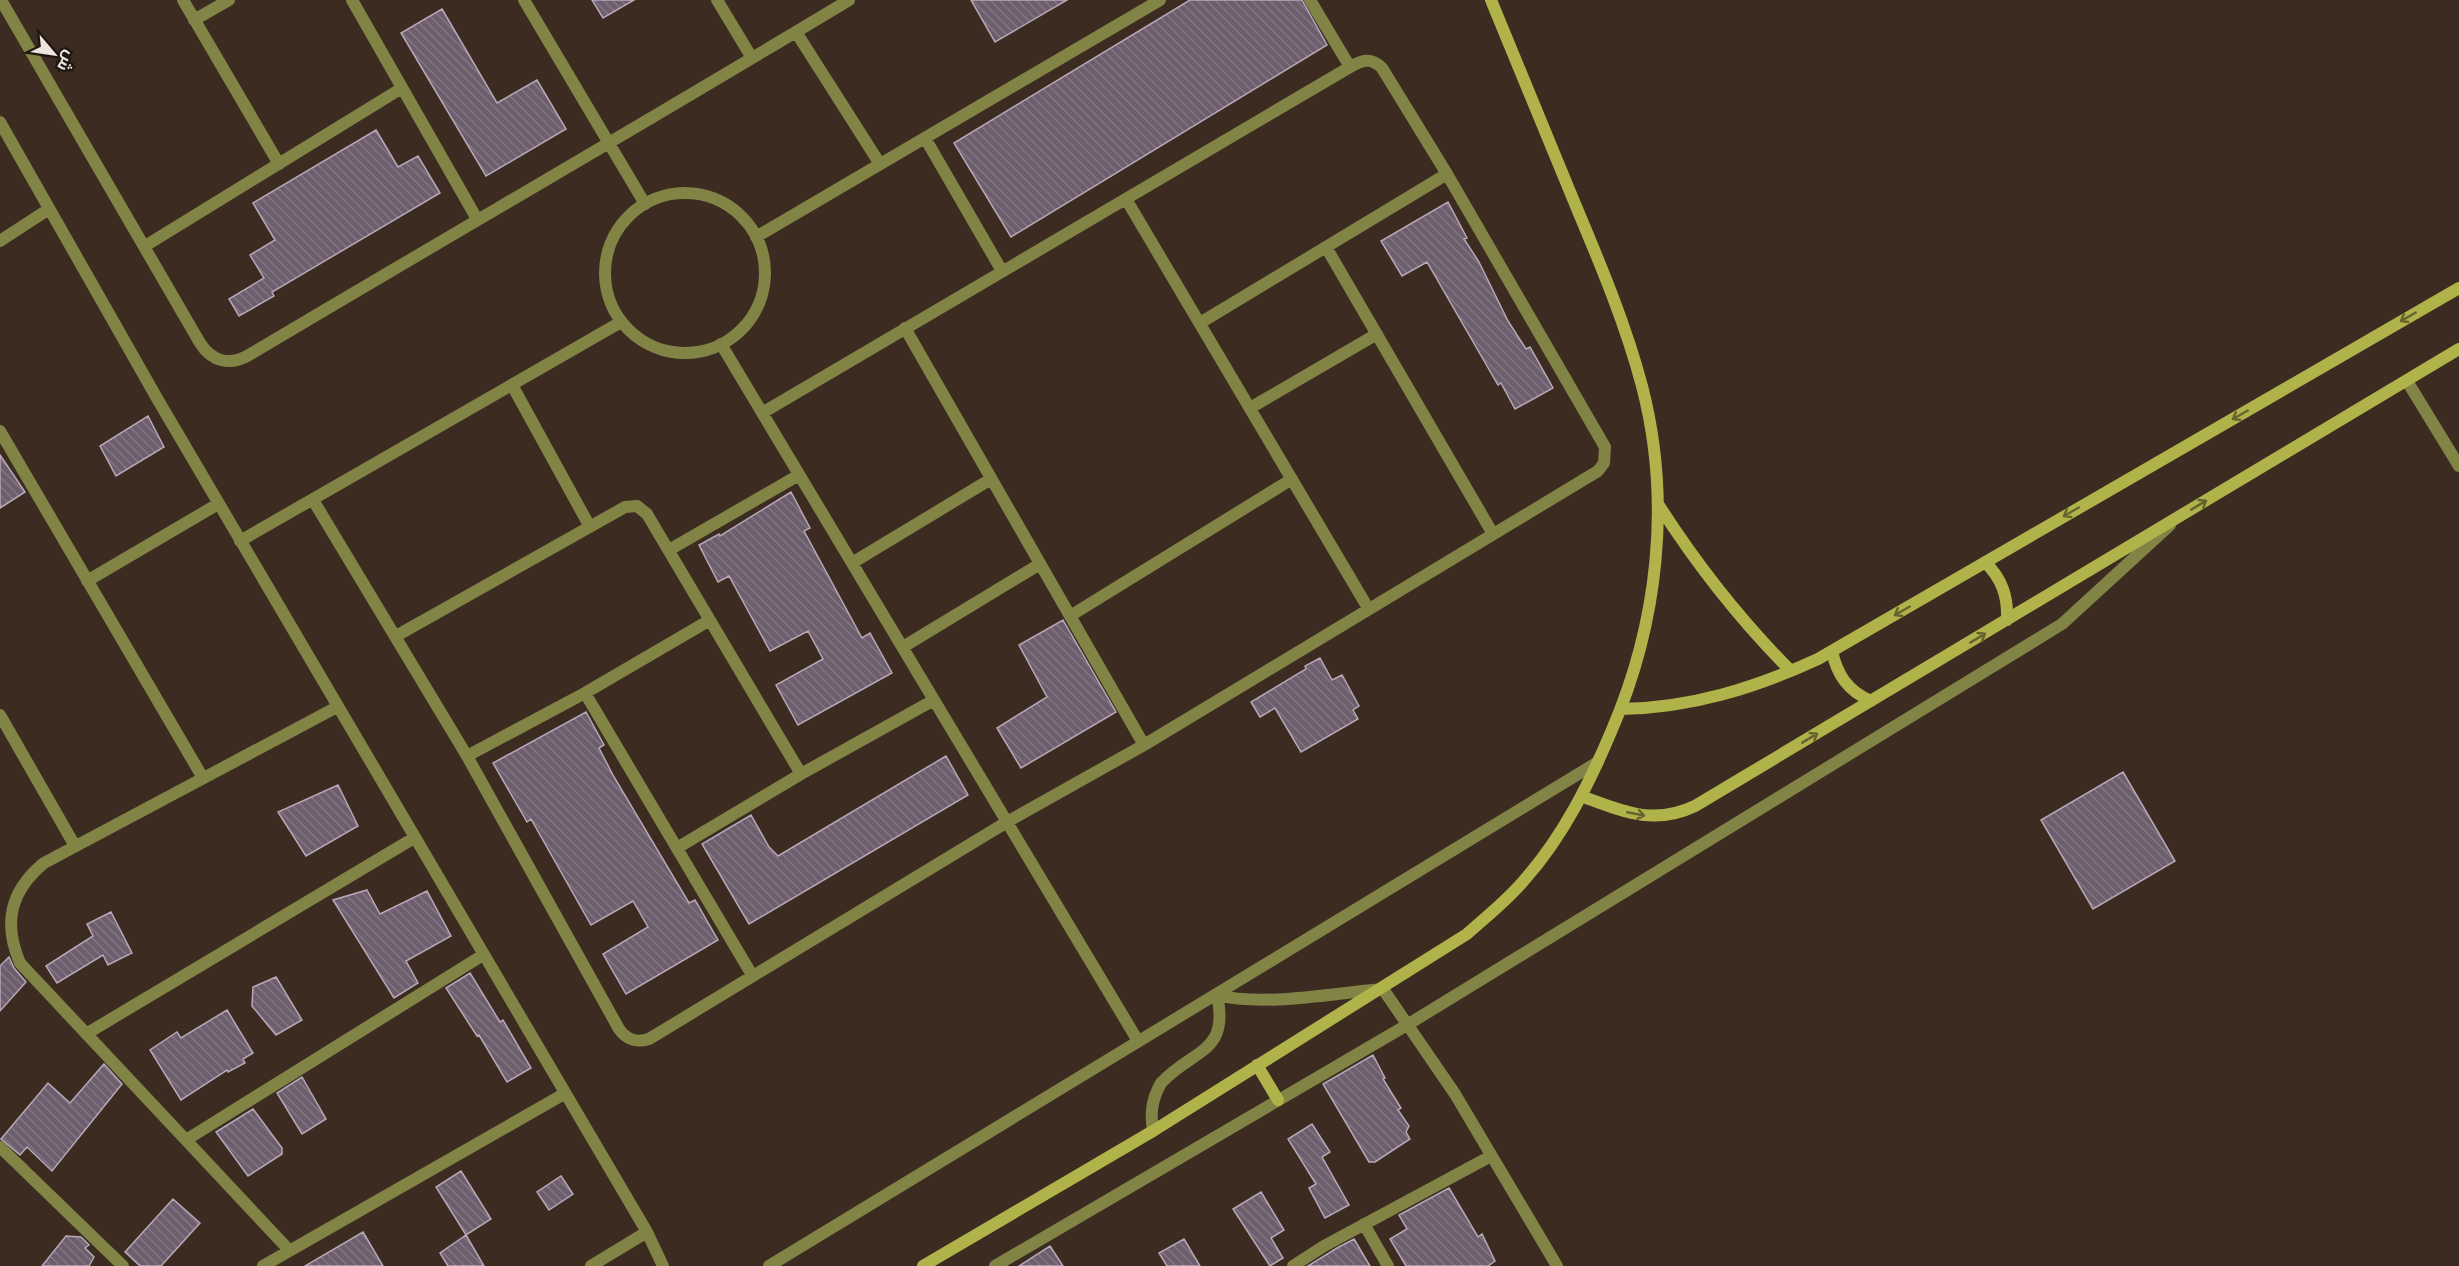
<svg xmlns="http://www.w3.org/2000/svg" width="2459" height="1266" viewBox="0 0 2459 1266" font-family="'Fira Sans Condensed',Cairo,sans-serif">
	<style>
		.building { fill: url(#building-back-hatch); stroke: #b9a8b9; stroke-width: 1.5 }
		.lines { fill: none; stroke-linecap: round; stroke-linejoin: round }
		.minor { stroke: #828446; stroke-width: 12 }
		.secondary { stroke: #b0b34a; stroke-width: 12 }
		.oneway { stroke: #66642e }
	</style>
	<defs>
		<pattern id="building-back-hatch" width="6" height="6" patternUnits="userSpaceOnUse" patternTransform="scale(1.5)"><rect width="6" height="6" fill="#6d5e6d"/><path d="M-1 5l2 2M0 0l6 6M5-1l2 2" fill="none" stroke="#827581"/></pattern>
	</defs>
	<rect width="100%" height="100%" fill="#3c2b20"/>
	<path class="building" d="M 592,0 L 634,0 L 603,18 Z
		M 971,0 L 1067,0 L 995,42 Z
		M 1190,0 L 1302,0 L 1327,45 L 1011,237 L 954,143 Z
		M 442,9 L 497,103 L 537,80 L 566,129 L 486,176 L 401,33 Z
		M 376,130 L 398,167 L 418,156 L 440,193 L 272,292 L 274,296 L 239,316 L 229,299 L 264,278 L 250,255 L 275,240 L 253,203 Z
		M 1448,202 L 1467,238 L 1464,239 L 1479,262 L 1508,321 L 1526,349 L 1530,347 L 1553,388 L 1515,409 L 1501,383 L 1498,385 L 1427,262 L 1402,276 L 1381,241 Z
		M 148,416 L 164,447 L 116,476 L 100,446 Z
		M 0,455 L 25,492 L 0,508 Z
		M 791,492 L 810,528 L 804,531 L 862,638 L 870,633 L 892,673 L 798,725 L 776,685 L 823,659 L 808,631 L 770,651 L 729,576 L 718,582 L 699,545 L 719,534 L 720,536 Z
		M 1063,620 L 1116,712 L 1021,768 L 997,728 L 1047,697 L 1019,645 Z
		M 1320,658 L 1332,680 L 1342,675 L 1359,706 L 1353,710 L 1358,719 L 1301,752 L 1275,708 L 1260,717 L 1251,702 L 1306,669 L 1305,666 Z
		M 586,712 L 604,745 L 599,748 L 614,777 L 689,903 L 695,900 L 718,940 L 626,994 L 603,954 L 648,927 L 633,901 L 591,925 L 531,819 L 527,822 L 493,763 Z
		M 946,756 L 968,795 L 749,924 L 702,844 L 751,815 L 769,847 L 778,856 Z
		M 2123,772 L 2175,861 L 2093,909 L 2041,820 Z
		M 338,785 L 358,826 L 306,856 L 278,812 Z
		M 367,890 L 380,914 L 427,891 L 451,936 L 406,961 L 418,983 L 394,998 L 333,900 Z
		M 111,912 L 132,953 L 108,965 L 103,955 L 57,983 L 46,966 L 93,936 L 87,924 Z
		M 9,957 L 14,968 L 26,982 L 0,1011 L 0,966 Z
		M 470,973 L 500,1022 L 503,1020 L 531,1068 L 507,1082 L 479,1035 L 477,1036 L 446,988 Z
		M 276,977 L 302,1020 L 276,1035 L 252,1006 L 253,987 Z
		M 227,1010 L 253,1053 L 243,1059 L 245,1063 L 228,1072 L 227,1070 L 181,1100 L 150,1050 L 177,1032 L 181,1038 Z
		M 1373,1055 L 1385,1078 L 1383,1079 L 1401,1108 L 1398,1110 L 1409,1126 L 1406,1132 L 1410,1139 L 1375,1162 L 1369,1162 L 1323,1084 Z
		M 104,1064 L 122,1084 L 52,1171 L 27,1147 L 20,1155 L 1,1139 L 48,1083 L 70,1103 Z
		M 302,1077 L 326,1119 L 302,1134 L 277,1093 Z
		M 253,1109 L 282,1148 L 282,1154 L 248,1176 L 216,1132 Z
		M 1312,1124 L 1330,1152 L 1322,1157 L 1349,1205 L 1325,1218 L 1309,1188 L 1316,1184 L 1288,1139 Z
		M 461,1171 L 491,1219 L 466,1235 L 436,1187 Z
		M 561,1176 L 573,1194 L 549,1210 L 537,1192 Z
		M 1449,1188 L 1478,1237 L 1482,1234 L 1495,1261 L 1488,1266 L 1406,1266 L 1390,1239 L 1407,1229 L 1399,1215 Z
		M 1261,1192 L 1284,1230 L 1271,1238 L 1283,1258 L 1270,1266 L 1233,1209 Z
		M 173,1199 L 200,1223 L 161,1266 L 140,1266 L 125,1252 Z
		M 363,1232 L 383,1266 L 305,1266 Z
		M 466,1235 L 484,1266 L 448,1266 L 440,1253 Z
		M 66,1236 L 81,1237 L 89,1245 L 85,1248 L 94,1257 L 89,1266 L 42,1266 Z
		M 1184,1239 L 1200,1266 L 1167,1266 L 1159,1253 Z
		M 1354,1239 L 1370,1266 L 1308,1266 L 1337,1248 Z
		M 1050,1246 L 1063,1266 L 1019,1266 Z"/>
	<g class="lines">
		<path class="minor" d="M 1,0 L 200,343 C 212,362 230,366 249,355 C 449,236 650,120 849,0
			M 183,0 L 279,164
			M 352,0 L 477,219
			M 524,0 L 645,204
			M 717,0 L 752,58
			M 1310,0 L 1350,67
			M 194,20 L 229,0
			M 796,32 L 880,164
			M 0,122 L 158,400 L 647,1232 L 663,1266
			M 925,138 L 1002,271
			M605 273a80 80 0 1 1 160 0a80 80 0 1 1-160 0Z
			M 1126,199 L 1368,608
			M 756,237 L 1160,0
			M 0,241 L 49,209
			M 145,246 L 402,88
			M 1326,247 L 1493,534
			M 1200,323 L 1447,174
			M 905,328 L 1144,745
			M 721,344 L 1138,1041
			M 2407,381 L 2459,466
			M 512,385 L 590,527
			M 1250,408 L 1377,334
			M 0,431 L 203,778
			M 313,500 L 467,756 L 619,1029 C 627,1040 636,1043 649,1039 L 1007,822 L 1144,745 L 1598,471 L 1604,463 L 1605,447 L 1447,174 L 1382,68 C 1371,57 1362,60 1350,67 L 762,413
			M 240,541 L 621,322
			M 669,550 L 799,475
			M 852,563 L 991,479
			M 87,581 L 218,504
			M 1070,616 L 1292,479
			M 396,636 L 625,507 L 637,506 L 647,514 L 801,774
			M 903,647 L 1040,564
			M 585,693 L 752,975
			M 0,715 L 75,846
			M 467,756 L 585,693 L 710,620
			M 677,848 L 801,774 L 934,700
			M 86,1034 L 414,838
			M 1153,1131 C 1150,1113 1152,1099 1161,1083 C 1192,1049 1230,1054 1217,995 C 1264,1007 1334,993 1383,989 L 1455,1094 L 1557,1266
			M 186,1140 L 483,955
			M 0,1147 L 123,1266
			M 1364,1224 L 1388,1266
			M 289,1250 L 20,963 C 3,923 10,891 44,863 L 337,707
			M 263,1266 L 564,1094
			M 591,1266 L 647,1232
			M 769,1266 L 1598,762
			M 995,1266 L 1407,1025 L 2062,624 L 2170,525
			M 1293,1266 L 1324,1246 L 1491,1156"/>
		<path class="secondary" d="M 1658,504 C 1697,565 1740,620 1791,671
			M 1985,562 C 2002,579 2008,596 2007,620
			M 1832,651 C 1837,675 1848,691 1871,701
			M 1621,709 C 1691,708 1755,688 1818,659 L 2459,288
			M 1581,796 C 1622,811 1653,826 1695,806 L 2459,349
			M 1257,1065 L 1278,1100
			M 923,1266 L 1153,1131 L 1467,934 C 1487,916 1509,899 1526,878 C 1563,836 1589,784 1611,732 C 1658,624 1672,501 1642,386 C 1625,322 1599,261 1573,199 C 1546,133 1518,66 1491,0"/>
	</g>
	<defs><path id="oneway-shaft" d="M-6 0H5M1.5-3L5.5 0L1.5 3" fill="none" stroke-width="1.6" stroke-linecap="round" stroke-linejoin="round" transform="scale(1.5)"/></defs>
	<g class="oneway">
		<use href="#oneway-shaft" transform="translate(2408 317) rotate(150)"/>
		<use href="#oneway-shaft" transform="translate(2240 415) rotate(150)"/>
		<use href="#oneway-shaft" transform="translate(2199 505) rotate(-31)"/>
		<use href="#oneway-shaft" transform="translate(2071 512) rotate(150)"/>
		<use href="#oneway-shaft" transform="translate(1902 611) rotate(150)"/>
		<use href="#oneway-shaft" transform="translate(1978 638) rotate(-31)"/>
		<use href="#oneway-shaft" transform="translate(1810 738) rotate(-31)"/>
		<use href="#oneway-shaft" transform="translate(1636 814) rotate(11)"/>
	</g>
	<g transform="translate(54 54) rotate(119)" stroke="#1d1611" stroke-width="4.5" paint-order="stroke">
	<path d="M0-4.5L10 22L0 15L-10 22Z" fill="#f0e5de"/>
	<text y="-9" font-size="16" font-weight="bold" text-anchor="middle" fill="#f0e5de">ش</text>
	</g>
</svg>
